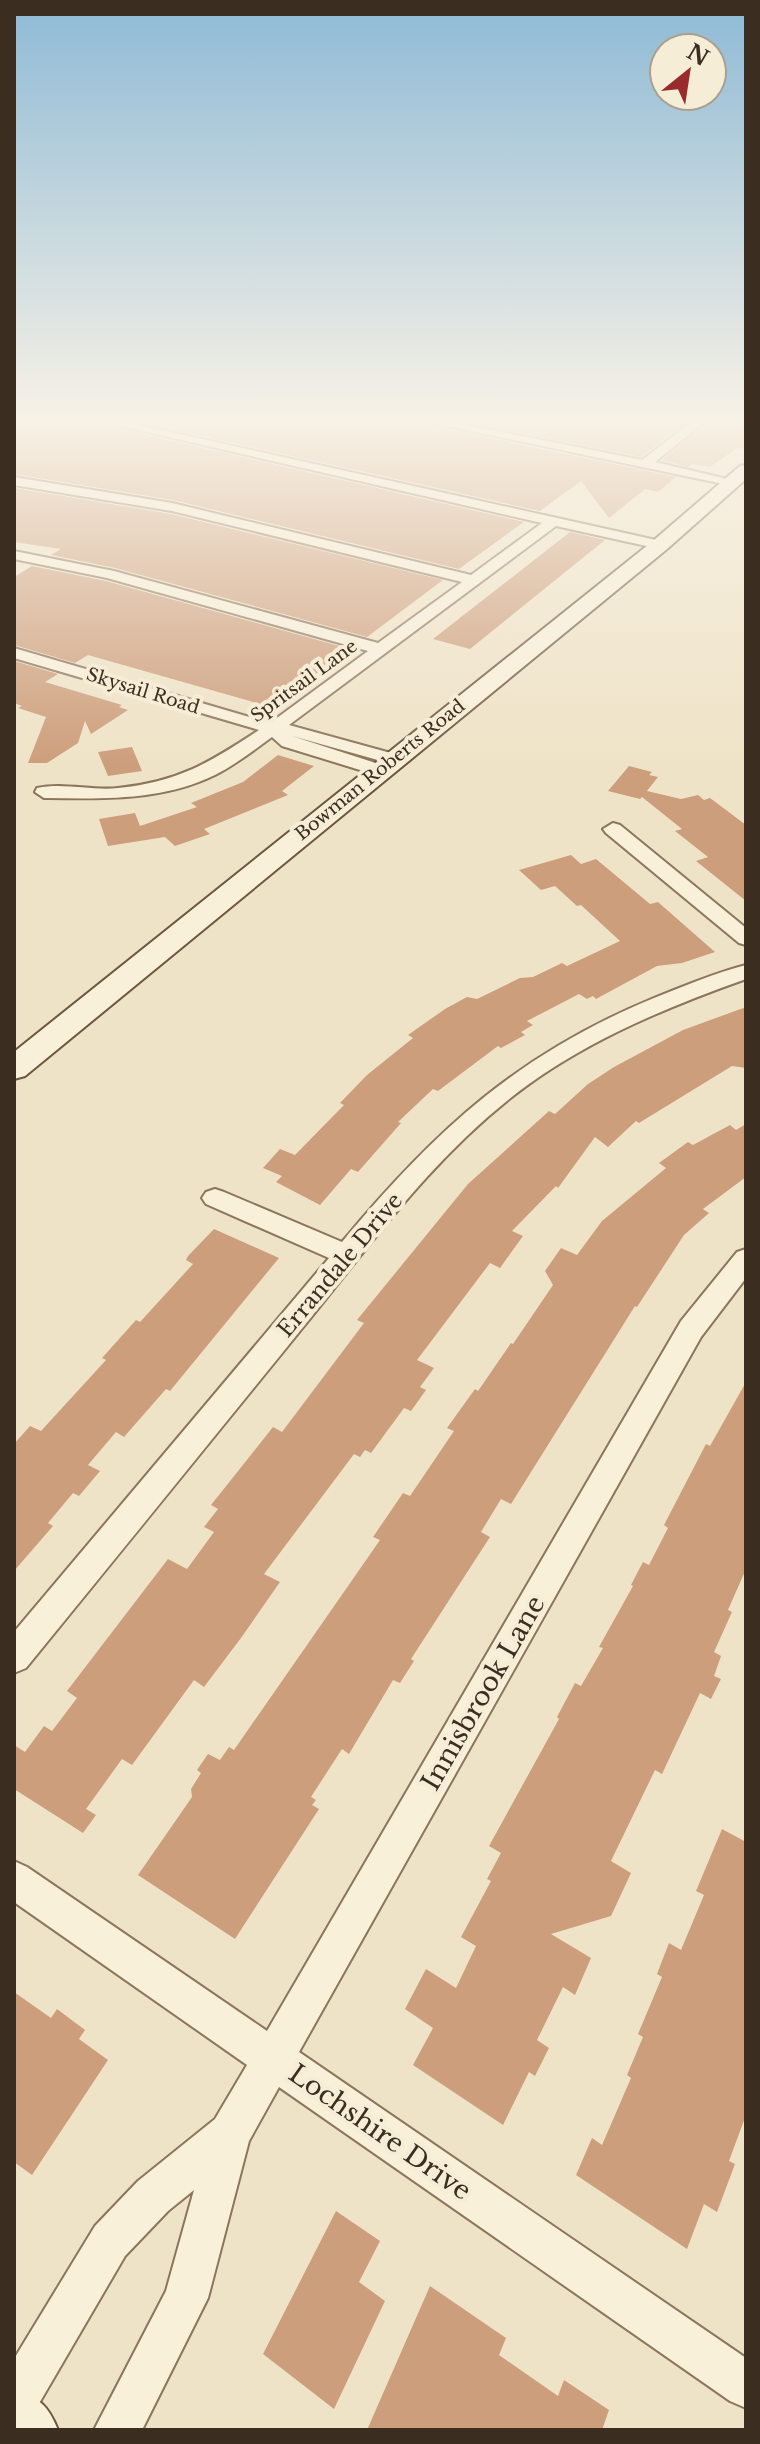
<svg xmlns="http://www.w3.org/2000/svg" width="760" height="2444" viewBox="0 0 760 2444" font-family="'Libre Baskerville',serif">
	<style>
		.building { fill: #cd9e7c }
		.lines { fill: none; stroke-linecap: round; stroke-linejoin: round }
		.street-casing { stroke: #8b755c; stroke-width: 4 }
		.secondary-casing { stroke: #6d563f; stroke-width: 4 }
		.street { fill: #f9f0da; fill-rule: evenodd }
		.secondary { fill: #f9f0da; fill-rule: evenodd }
		.labels { text-anchor: middle; dominant-baseline: central; stroke-width: 8; stroke-linejoin: round; paint-order: stroke }
		.far-street-label { font-size: 18px; fill: #3b2d20; stroke: #f6edd6 }
		.street-label { font-size: 22px; fill: #3b2d20; stroke: #f6edd6 }
		.near-street-label { font-size: 26px; fill: #3b2d20; stroke: #f6edd6 }
	</style>
	<rect width="100%" height="100%" fill="#efe3c7"/>
	<path class="building" d="M 14,423 L 105,423 L 107,426 L 524,522 L 459,569 L 173,500 L 14,474 Z
		M 143,423 L 430,423 L 432,426 L 676,477 L 658,492 L 645,489 L 609,518 L 581,481 L 540,511 Z
		M 470,423 L 685,423 L 641,457 Z
		M 706,423 L 746,423 L 746,449 L 737,448 L 710,467 L 692,464 L 688,467 L 662,460 Z
		M 14,488 L 171,514 L 443,580 L 367,637 L 115,568 L 51,555 L 61,549 L 14,542 Z
		M 570,532 L 605,540 L 470,649 L 433,639 Z
		M 32,566 L 106,581 L 350,649 L 271,707 L 88,655 L 75,663 L 14,645 L 14,577 Z
		M 14,661 L 58,674 L 45,682 L 122,705 L 119,707 L 128,710 L 91,734 L 85,721 L 78,743 L 47,763 L 28,763 L 46,717 L 18,708 L 22,706 L 14,703 Z
		M 132,747 L 142,771 L 108,776 L 98,752 Z
		M 278,755 L 314,766 L 282,791 L 288,795 L 204,829 L 210,834 L 175,846 L 165,837 L 108,846 L 99,819 L 135,813 L 140,826 L 197,807 L 191,803 L 243,782 Z
		M 629,766 L 652,772 L 649,775 L 658,777 L 647,791 L 681,799 L 698,795 L 704,800 L 710,798 L 746,825 L 746,901 L 696,861 L 708,857 L 675,831 L 682,829 L 642,797 L 640,799 L 608,791 Z
		M 571,855 L 581,864 L 596,859 L 650,904 L 658,902 L 715,952 L 682,963 L 657,966 L 596,999 L 593,996 L 587,999 L 579,994 L 527,1021 L 533,1025 L 521,1032 L 525,1035 L 501,1048 L 498,1046 L 438,1091 L 433,1089 L 398,1122 L 401,1123 L 358,1172 L 351,1169 L 320,1205 L 276,1182 L 282,1176 L 263,1168 L 280,1149 L 295,1155 L 344,1105 L 340,1103 L 367,1075 L 413,1038 L 408,1035 L 445,1009 L 467,997 L 477,999 L 520,978 L 533,977 L 562,963 L 567,966 L 620,941 L 581,905 L 577,906 L 555,886 L 541,890 L 519,870 Z
		M 746,1007 L 746,1068 L 732,1066 L 639,1123 L 636,1121 L 608,1147 L 595,1137 L 558,1188 L 556,1186 L 512,1231 L 523,1236 L 500,1268 L 490,1263 L 417,1360 L 434,1368 L 420,1387 L 426,1390 L 411,1411 L 404,1408 L 371,1453 L 365,1450 L 360,1457 L 354,1454 L 264,1574 L 280,1582 L 241,1638 L 204,1687 L 194,1680 L 132,1765 L 122,1759 L 86,1809 L 96,1815 L 83,1833 L 14,1789 L 14,1745 L 25,1752 L 44,1726 L 52,1731 L 77,1698 L 67,1691 L 168,1559 L 187,1569 L 214,1532 L 204,1527 L 218,1509 L 211,1505 L 273,1427 L 282,1432 L 364,1323 L 357,1320 L 468,1184 L 549,1111 L 555,1114 L 588,1084 L 614,1067 L 683,1030 Z
		M 746,1124 L 746,1177 L 703,1209 L 709,1213 L 684,1235 L 637,1307 L 635,1306 L 511,1504 L 501,1499 L 481,1532 L 490,1537 L 411,1659 L 414,1661 L 400,1683 L 393,1680 L 349,1754 L 342,1749 L 311,1797 L 316,1800 L 312,1805 L 319,1809 L 235,1939 L 138,1875 L 192,1797 L 191,1789 L 201,1773 L 197,1770 L 208,1754 L 220,1760 L 229,1747 L 234,1750 L 380,1540 L 373,1537 L 403,1493 L 410,1496 L 454,1431 L 447,1428 L 475,1389 L 478,1391 L 511,1343 L 513,1344 L 553,1285 L 545,1271 L 561,1248 L 577,1255 L 602,1221 L 666,1168 L 659,1163 L 688,1142 L 693,1145 L 730,1125 L 736,1130 Z
		M 214,1229 L 279,1258 L 170,1391 L 166,1389 L 124,1437 L 116,1432 L 88,1465 L 100,1471 L 79,1496 L 73,1493 L 48,1523 L 53,1526 L 14,1571 L 14,1444 L 30,1426 L 41,1431 L 106,1360 L 102,1358 L 136,1320 L 140,1322 L 193,1264 L 186,1260 L 188,1256 Z
		M 746,1382 L 746,1569 L 728,1610 L 732,1612 L 714,1652 L 721,1656 L 714,1676 L 721,1679 L 711,1699 L 700,1693 L 662,1774 L 655,1770 L 611,1861 L 631,1873 L 611,1916 L 551,1934 L 591,1958 L 575,1995 L 563,1987 L 537,2040 L 549,2048 L 535,2076 L 529,2072 L 503,2125 L 413,2065 L 433,2028 L 405,2009 L 426,1969 L 456,1988 L 476,1946 L 461,1937 L 491,1881 L 487,1879 L 501,1853 L 489,1846 L 559,1719 L 557,1717 L 575,1683 L 581,1686 L 603,1648 L 599,1647 L 633,1586 L 631,1585 L 643,1562 L 649,1565 L 668,1528 L 664,1525 L 706,1444 L 710,1446 Z
		M 722,1829 L 746,1842 L 746,2115 L 729,2161 L 735,2164 L 717,2212 L 704,2204 L 687,2249 L 576,2175 L 592,2138 L 602,2145 L 631,2078 L 627,2075 L 643,2037 L 638,2034 L 662,1977 L 657,1974 L 669,1943 L 681,1950 L 704,1895 L 696,1891 Z
		M 14,1992 L 51,2018 L 57,2009 L 85,2030 L 79,2039 L 108,2060 L 32,2175 L 14,2162 Z
		M 336,2211 L 380,2241 L 359,2282 L 385,2301 L 334,2409 L 263,2354 Z
		M 430,2286 L 506,2338 L 499,2355 L 558,2396 L 564,2380 L 609,2410 L 602,2430 L 367,2430 Z"/>
	<g class="lines">
		<defs>
			<path id="street" d="M 108,423 L 130,423 L 665,542 L 667,545 L 660,549 L 556,526 L 289,725 L 398,755 L 401,759 L 398,763 L 392,764 L 292,736 L 385,766 L 388,770 L 385,774 L 373,774 L 282,746 L 272,737 C 254,750 235,765 215,775 C 162,801 102,799 44,798 L 35,792 L 37,788 C 63,782 92,791 118,788 C 178,782 209,763 259,730 L 14,658 L 14,648 L 270,723 L 368,651 L 107,578 L 14,559 L 14,551 L 114,571 L 378,643 L 462,582 L 172,511 L 14,485 L 14,477 L 172,503 L 471,575 L 542,523 Z
				M 433,423 L 456,423 L 642,460 L 690,423 L 703,423 L 655,462 L 740,482 L 733,486 Z
				M 613,823 L 620,825 L 746,928 L 746,945 L 739,943 L 606,833 L 603,829 Z
				M 746,965 L 746,979 C 670,1006 595,1037 529,1084 C 439,1149 373,1241 304,1326 C 212,1440 119,1554 26,1668 L 14,1673 L 14,1632 L 329,1258 L 206,1204 L 202,1198 L 206,1192 L 215,1189 L 224,1192 L 342,1242 C 435,1130 518,1054 654,998 C 684,986 715,973 746,965 Z
				M 746,1249 L 746,1278 L 701,1337 L 299,2052 L 746,2358 L 746,2408 L 730,2401 L 279,2087 L 249,2141 L 208,2298 L 142,2430 L 94,2430 L 166,2291 L 194,2190 L 168,2211 L 125,2256 L 30,2419 L 14,2426 L 14,2359 L 95,2226 L 138,2181 L 215,2119 L 247,2065 L 14,1902 L 14,1861 L 27,1867 L 267,2031 L 681,1321 L 737,1252 Z"/>
			<path id="secondary" d="M 746,465 L 746,479 L 667,549 L 25,1076 L 14,1079 L 14,1052 L 653,541 L 740,466 Z
				M 14,2388 C 39,2398 48,2405 58,2430 L 14,2430 Z"/>
		</defs>
		<use href="#street" class="street-casing"/>
		<use href="#secondary" class="secondary-casing"/>
		<use href="#street" class="street"/>
		<use href="#secondary" class="secondary"/>
	</g>
	<linearGradient id="sky" x2="0" y2="1"><stop stop-color="#8ebad6"/><stop offset="0.55" stop-color="#f8f2e6"/><stop offset="1" stop-color="#f8f2e6" stop-opacity="0"/></linearGradient>
	<rect width="760" height="765" fill="url(#sky)"/>
	<g class="labels">
		<g class="far-street-label">
			<text transform="translate(304 681) rotate(-36)">Spritsail Lane</text>
			<text transform="translate(143 691) rotate(17)">Skysail Road</text>
			<text transform="translate(380 770) rotate(-39)">Bowman Roberts Road</text>
		</g>
		<g class="street-label">
			<text transform="translate(340 1265) rotate(-50)">Errandale Drive</text>
		</g>
		<g class="near-street-label">
			<text transform="translate(483 1693) rotate(-60)">Innisbrook Lane</text>
			<text transform="translate(380 2132) rotate(35)">Lochshire Drive</text>
		</g>
	</g>
	<rect width="760" height="2444" fill="none" stroke="#3b2d20" stroke-width="32"/>
	<g transform="translate(688 72) rotate(30)"><circle r="38" fill="#f6edd6" stroke="#aba08d" stroke-width="2"/>
	<path d="M0-6L14 30L0 20L-14 30Z" fill="#9a2b2d"/>
	<text y="-12" font-size="22" font-weight="bold" text-anchor="middle" fill="#3b2d20">N</text>
	</g>
</svg>
